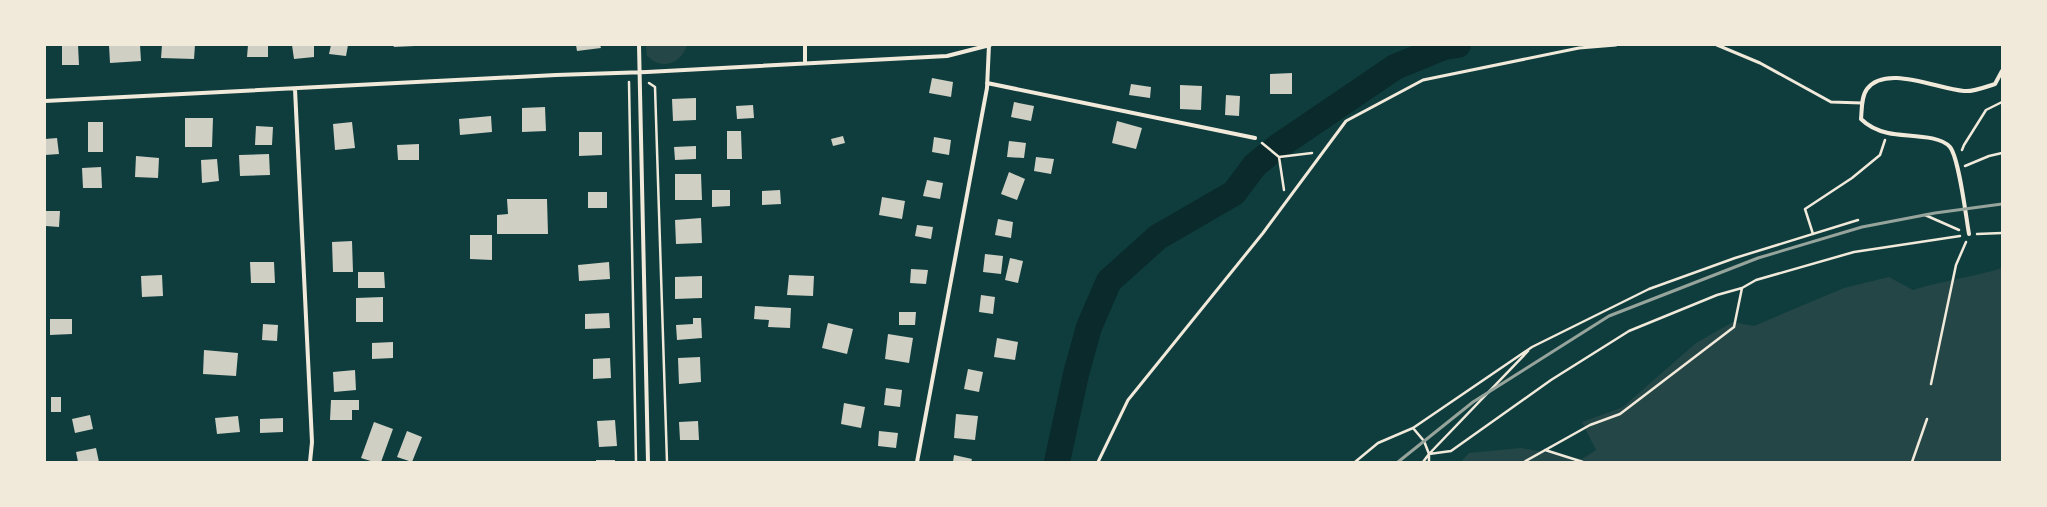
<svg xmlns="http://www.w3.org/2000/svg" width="2047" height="507" viewBox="0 0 2047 507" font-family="'Roboto Condensed',sans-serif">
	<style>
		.green { fill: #244646 }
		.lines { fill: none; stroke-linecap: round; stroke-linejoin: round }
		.river { stroke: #0a2a2b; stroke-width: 26 }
		.building { fill: #cfcfc3 }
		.path { stroke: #f1e9da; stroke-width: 2.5 }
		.service { stroke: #f1e9da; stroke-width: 3 }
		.minor { stroke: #f1e9da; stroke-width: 4 }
		.rail { stroke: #97a49c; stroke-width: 3 }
	</style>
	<rect width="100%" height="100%" fill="#0f3d3e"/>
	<path class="green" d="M 646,45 L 687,45 C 683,58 672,67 658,63 C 654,62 650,58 647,56 Z
		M 2002,268 L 2002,462 L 1461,462 L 1469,453 L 1521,448 L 1582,459 L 1596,450 L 1582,422 L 1623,407 L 1696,343 L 1733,322 L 1754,326 L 1844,288 L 1889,277 L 1913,290 C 1942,281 1973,277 2002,268 Z"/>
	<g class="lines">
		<path class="river" d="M 1057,462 L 1076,374 L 1089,327 L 1109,281 L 1158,237 L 1234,193 L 1255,165 L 1276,148 L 1395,67 L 1444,47 L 1458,45"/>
	</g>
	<path class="building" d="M 62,45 L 78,45 L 79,65 L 62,65 Z
		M 109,45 L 140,45 L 141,61 L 110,63 Z
		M 162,45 L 195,45 L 194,59 L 161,58 Z
		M 248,45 L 268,45 L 268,57 L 247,57 Z
		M 292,45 L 314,45 L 314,57 L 294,59 Z
		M 331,45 L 348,45 L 346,56 L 329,54 Z
		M 393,45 L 415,45 L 415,46 L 394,47 Z
		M 576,45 L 600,45 L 601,48 L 577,51 Z
		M 1292,73 L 1292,94 L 1270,94 L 1270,74 Z
		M 932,78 L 953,82 L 951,97 L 929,93 Z
		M 1131,84 L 1151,87 L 1150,98 L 1129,95 Z
		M 1180,85 L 1202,86 L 1201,110 L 1180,109 Z
		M 1226,95 L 1240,96 L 1239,116 L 1225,115 Z
		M 696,98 L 696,120 L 673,121 L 672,99 Z
		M 1014,102 L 1034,106 L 1031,121 L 1011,117 Z
		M 753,105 L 754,118 L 737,119 L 736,106 Z
		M 545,107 L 546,131 L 522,132 L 522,108 Z
		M 491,116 L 492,132 L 460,135 L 459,119 Z
		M 185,118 L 213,118 L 212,147 L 185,147 Z
		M 1117,121 L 1142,128 L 1136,149 L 1112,143 Z
		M 88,122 L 103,122 L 103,152 L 88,152 Z
		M 352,122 L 355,148 L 335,150 L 333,124 Z
		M 256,126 L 273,127 L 272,145 L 255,145 Z
		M 727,131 L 741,131 L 742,159 L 727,159 Z
		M 579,132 L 602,132 L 602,155 L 579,156 Z
		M 843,136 L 845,143 L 833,146 L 831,139 Z
		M 934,137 L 951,140 L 949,155 L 932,152 Z
		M 57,138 L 59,154 L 45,155 L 45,139 Z
		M 1009,141 L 1026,143 L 1024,158 L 1007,157 Z
		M 419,144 L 419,160 L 398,160 L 397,145 Z
		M 696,146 L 696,159 L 675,160 L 674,147 Z
		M 269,154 L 270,175 L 240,176 L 239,155 Z
		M 136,156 L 159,158 L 158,178 L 135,177 Z
		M 1036,157 L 1054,159 L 1051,174 L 1034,171 Z
		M 217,159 L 219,181 L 202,183 L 201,160 Z
		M 101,167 L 102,188 L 83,188 L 82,168 Z
		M 1009,172 L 1025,179 L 1017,200 L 1001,194 Z
		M 675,174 L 701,174 L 702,200 L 675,200 Z
		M 927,180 L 943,183 L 940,199 L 923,196 Z
		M 712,190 L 730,190 L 730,206 L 712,207 Z
		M 780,190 L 781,204 L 762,205 L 762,191 Z
		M 588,192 L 607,192 L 607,208 L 588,208 Z
		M 882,197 L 905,201 L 902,219 L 879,215 Z
		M 507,199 L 547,199 L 548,234 L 497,234 L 497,215 L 508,214 Z
		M 46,211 L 60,211 L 59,227 L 46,226 Z
		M 701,218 L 702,243 L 676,244 L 675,220 Z
		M 998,219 L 1013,222 L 1011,238 L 995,235 Z
		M 917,225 L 933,227 L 931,239 L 915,236 Z
		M 470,235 L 492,235 L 492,260 L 470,259 Z
		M 352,241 L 353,272 L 333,272 L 332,242 Z
		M 985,254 L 1003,256 L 1001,274 L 983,272 Z
		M 1010,258 L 1023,261 L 1018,283 L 1005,280 Z
		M 250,262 L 274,262 L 275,283 L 251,283 Z
		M 609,262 L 610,279 L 579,281 L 578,265 Z
		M 911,269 L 928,270 L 926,284 L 910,283 Z
		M 358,272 L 384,272 L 385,288 L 358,288 Z
		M 162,275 L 163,296 L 142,297 L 141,276 Z
		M 789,275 L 814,276 L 813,296 L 787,295 Z
		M 702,276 L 702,298 L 675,299 L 675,277 Z
		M 981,295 L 995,297 L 993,314 L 979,312 Z
		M 383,297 L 383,322 L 356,322 L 356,298 Z
		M 755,306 L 791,308 L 790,328 L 768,327 L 769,320 L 754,319 Z
		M 899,312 L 916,312 L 915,325 L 899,325 Z
		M 609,313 L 610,328 L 585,329 L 585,314 Z
		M 693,318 L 701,318 L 702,338 L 677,340 L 676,325 L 693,324 Z
		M 50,319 L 72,319 L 72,334 L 50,335 Z
		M 828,323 L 853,329 L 847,354 L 822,348 Z
		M 263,324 L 278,325 L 277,341 L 262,340 Z
		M 888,334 L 913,338 L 909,363 L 885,359 Z
		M 997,338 L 1018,342 L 1015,360 L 994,357 Z
		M 393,342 L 393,358 L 372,359 L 372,343 Z
		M 204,350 L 238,353 L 236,376 L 203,374 Z
		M 700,357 L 701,382 L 679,384 L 678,358 Z
		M 610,358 L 611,378 L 593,379 L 593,359 Z
		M 968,369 L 983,372 L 979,392 L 964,389 Z
		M 355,370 L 356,390 L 334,392 L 333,372 Z
		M 886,388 L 902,390 L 900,407 L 884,405 Z
		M 51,397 L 61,397 L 61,412 L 51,412 Z
		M 331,400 L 359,400 L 359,410 L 352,410 L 352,420 L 330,420 Z
		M 844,403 L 865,407 L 861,428 L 841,424 Z
		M 956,414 L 978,416 L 975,440 L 954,438 Z
		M 90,415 L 93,429 L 75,433 L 72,419 Z
		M 238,416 L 240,432 L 217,434 L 215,418 Z
		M 283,418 L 283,432 L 260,433 L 260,419 Z
		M 615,420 L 617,446 L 599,447 L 597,421 Z
		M 698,421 L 699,440 L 680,440 L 679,422 Z
		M 374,422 L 393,429 L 381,462 L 374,462 L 361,458 Z
		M 407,431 L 422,437 L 412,462 L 397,457 Z
		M 879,431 L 898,433 L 896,448 L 878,446 Z
		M 96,448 L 99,462 L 78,462 L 76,452 Z
		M 954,455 L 972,459 L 971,462 L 953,462 Z
		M 596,460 L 615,460 L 615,462 L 596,462 Z"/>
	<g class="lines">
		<path class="path" d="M 629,82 L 636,462
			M 649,83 L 655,87 L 667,462
			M 1262,143 L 1279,157
			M 1962,150 L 1964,145 L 1986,110 L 2002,102
			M 1965,166 L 1989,156 L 2002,153
			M 1284,190 L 1279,157 L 1312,153
			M 1925,215 L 1959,230
			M 1813,234 L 1805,209 L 1852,178 L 1880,155 L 1885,140
			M 1977,234 L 2002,233
			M 1931,384 L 1956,265 L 1966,242
			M 1413,428 L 1424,441 L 1429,454
			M 1545,450 L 1583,462
			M 1355,462 L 1378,443 L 1413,428 L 1532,347 L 1649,289 L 1735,258 L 1858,220
			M 1423,462 L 1429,454 L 1451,451 L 1551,380 L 1629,331 L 1717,295 L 1742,288
			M 1429,462 L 1429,454 L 1528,351
			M 1524,462 L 1590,425 L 1620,414 L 1734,327 L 1742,288 L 1756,280 L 1854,252 L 1960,236
			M 1912,462 L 1927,419"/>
		<path class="service" d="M 1717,45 L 1760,63 L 1831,102 L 1862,103
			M 1098,462 L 1128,400 L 1263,233 L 1346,121 L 1423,80 L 1579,48 L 1616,45"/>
		<path class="minor" d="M 639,45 L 648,462
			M 805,63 L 805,45
			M 987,83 L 1255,138
			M 295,89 L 312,442 L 310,462
			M 45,101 L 556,75 L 647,72 L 947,56 L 990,45
			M 1969,234 C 1966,217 1959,158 1950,147 C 1939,134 1905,137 1888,133 C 1879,131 1868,126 1861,119 C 1862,110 1861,97 1867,89 C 1886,64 1937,89 1964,91 C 1974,92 1985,87 1995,84 L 2002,71
			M 917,462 L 987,88 L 989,45"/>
		<path class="rail" d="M 1398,462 L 1473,402 L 1609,316 L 1758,258 L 1862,227 L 1935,213 L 2002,204"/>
	</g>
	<rect width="2047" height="507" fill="none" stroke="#f1e9da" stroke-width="92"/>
</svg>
